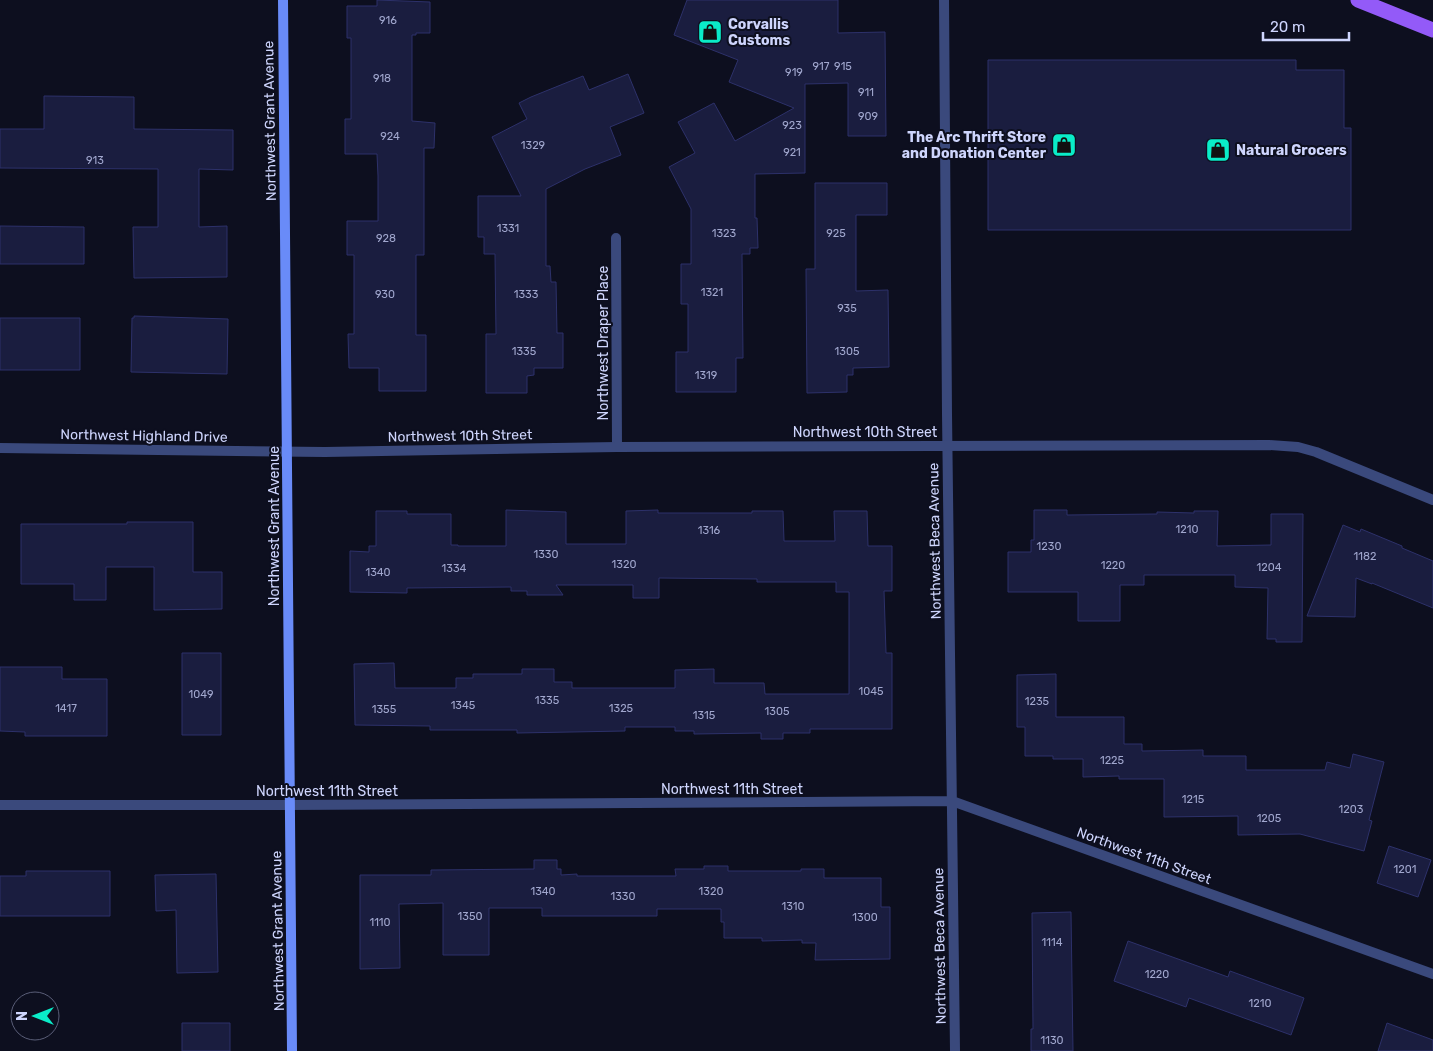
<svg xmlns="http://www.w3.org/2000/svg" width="1433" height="1051" viewBox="0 0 1433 1051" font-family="Rubik,sans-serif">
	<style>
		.building { fill: #1a1d3f; stroke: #2d316a }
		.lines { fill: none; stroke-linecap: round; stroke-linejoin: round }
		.minor { stroke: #3a497c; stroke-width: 10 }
		.tertiary { stroke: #3a497c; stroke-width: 10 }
		.secondary { stroke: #698bf8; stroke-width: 10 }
		.primary { stroke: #935af8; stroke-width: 15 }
		.labels { text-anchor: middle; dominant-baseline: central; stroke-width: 4; stroke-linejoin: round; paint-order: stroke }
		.number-label { font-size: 11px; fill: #a1a7ce }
		.poi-label { font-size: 14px; font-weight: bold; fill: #ced5fd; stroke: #0d0f1f; text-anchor: start }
		.street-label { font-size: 14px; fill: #ced5fd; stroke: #0d0f1f }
	</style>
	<rect width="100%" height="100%" fill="#0d0f1f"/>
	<path class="building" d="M 377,0 L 430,2 L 430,33 L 416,33 L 416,35 L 412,35 L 412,121 L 435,123 L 434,148 L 424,148 L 424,255 L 416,255 L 416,335 L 426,335 L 426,391 L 379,391 L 379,368 L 349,368 L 348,334 L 354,334 L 354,255 L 347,255 L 347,221 L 378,221 L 378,176 L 377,154 L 345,154 L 345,119 L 351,119 L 351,38 L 347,38 L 347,6 L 377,6 Z
		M 687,0 L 838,0 L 838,33 L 885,32 L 886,136 L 848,136 L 848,83 L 805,84 L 805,173 L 755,174 L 755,218 L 757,218 L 758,248 L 750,248 L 750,254 L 742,254 L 743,358 L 736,358 L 736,392 L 676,392 L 676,352 L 688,352 L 688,304 L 681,304 L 681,264 L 691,264 L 691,209 L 669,167 L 695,153 L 678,122 L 714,103 L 735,141 L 794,108 L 729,82 L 738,60 L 674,35 Z
		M 988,60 L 1296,60 L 1296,70 L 1344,70 L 1344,128 L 1351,128 L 1351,230 L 988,230 Z
		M 628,74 L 644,113 L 610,127 L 621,155 L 585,169 L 546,189 L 546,266 L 550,266 L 551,282 L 556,282 L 557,333 L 563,333 L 563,368 L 534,368 L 534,375 L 527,376 L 527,393 L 486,393 L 486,334 L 496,334 L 495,254 L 484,254 L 484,237 L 478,237 L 478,196 L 521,196 L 492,137 L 527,119 L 519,103 L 531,97 L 583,76 L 589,90 Z
		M 44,96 L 134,97 L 134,129 L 233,130 L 233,170 L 199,169 L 199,227 L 227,226 L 227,277 L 134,278 L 133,227 L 158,227 L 158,169 L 0,168 L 0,129 L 44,129 Z
		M 815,183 L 887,183 L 887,215 L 856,215 L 856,291 L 888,290 L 889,367 L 853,368 L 853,375 L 847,375 L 847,392 L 807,393 L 806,269 L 815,269 Z
		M 0,226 L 84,227 L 84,264 L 0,264 Z
		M 134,316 L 228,319 L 227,374 L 131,372 L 132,318 L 134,318 Z
		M 0,318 L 80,318 L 80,370 L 0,370 Z
		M 506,510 L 566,512 L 566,544 L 626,544 L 626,511 L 658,510 L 658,513 L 752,513 L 752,511 L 783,511 L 784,541 L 835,541 L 834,511 L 867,511 L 868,546 L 892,546 L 892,591 L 884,591 L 886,653 L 892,653 L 892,729 L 810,729 L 810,733 L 783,733 L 783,739 L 761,739 L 761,733 L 694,734 L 694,731 L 675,731 L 675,727 L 625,727 L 625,731 L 517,733 L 517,730 L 430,730 L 430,726 L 355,725 L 354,664 L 394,663 L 395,688 L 456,688 L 456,678 L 473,678 L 473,674 L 522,674 L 522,669 L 554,669 L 554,682 L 572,682 L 572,688 L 675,688 L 675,670 L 714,669 L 714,683 L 764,683 L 765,694 L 849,694 L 849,592 L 836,592 L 836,582 L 757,582 L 757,579 L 659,578 L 659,598 L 633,598 L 633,585 L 556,585 L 563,595 L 527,595 L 527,591 L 511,591 L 511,587 L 407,588 L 407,593 L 350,592 L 350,551 L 369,552 L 369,546 L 376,546 L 376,511 L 407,511 L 407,514 L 451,514 L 451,545 L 458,545 L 458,546 L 506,546 Z
		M 1034,510 L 1067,510 L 1067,515 L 1157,514 L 1157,512 L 1194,513 L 1194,511 L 1218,511 L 1217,546 L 1271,545 L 1271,514 L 1303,514 L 1302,642 L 1276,642 L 1276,639 L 1267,639 L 1268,588 L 1235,587 L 1235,575 L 1144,575 L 1144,585 L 1120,585 L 1120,621 L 1078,621 L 1078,592 L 1008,592 L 1008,552 L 1031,552 L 1031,540 L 1034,540 Z
		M 127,522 L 193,522 L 193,572 L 222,572 L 222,609 L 154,610 L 154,567 L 106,567 L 106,600 L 74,600 L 74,584 L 21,584 L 21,524 L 127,524 Z
		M 1343,525 L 1360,532 L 1361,529 L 1402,546 L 1402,548 L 1433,561 L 1433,608 L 1372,583 L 1372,584 L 1356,578 L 1355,617 L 1307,616 Z
		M 182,653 L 221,653 L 221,735 L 182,735 Z
		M 0,667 L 62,667 L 62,679 L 107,679 L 107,736 L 25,736 L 25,732 L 0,731 Z
		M 1056,674 L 1056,717 L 1124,717 L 1124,744 L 1142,744 L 1142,751 L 1203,750 L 1203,756 L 1246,756 L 1246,770 L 1325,770 L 1327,762 L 1350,768 L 1353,754 L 1384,762 L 1369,820 L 1372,821 L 1364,851 L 1300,834 L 1238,835 L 1238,816 L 1164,817 L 1164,779 L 1119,779 L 1119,776 L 1083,777 L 1083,759 L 1053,759 L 1053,756 L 1025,756 L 1025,727 L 1017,727 L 1017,675 Z
		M 1389,846 L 1431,860 L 1418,897 L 1377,883 Z
		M 534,860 L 557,860 L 557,869 L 561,869 L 561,875 L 577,874 L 577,876 L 676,876 L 675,869 L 704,869 L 704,866 L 728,866 L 728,871 L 801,871 L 801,869 L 824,869 L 824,878 L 881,878 L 881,907 L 890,907 L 890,959 L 815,960 L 816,943 L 802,943 L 802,940 L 762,941 L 762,938 L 724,938 L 724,922 L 721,922 L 721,909 L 657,909 L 657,916 L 542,916 L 542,908 L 489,908 L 489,955 L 443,955 L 443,903 L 399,904 L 400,968 L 360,969 L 360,875 L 431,875 L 431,870 L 534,869 Z
		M 26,871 L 110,871 L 110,916 L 0,916 L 0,876 L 26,876 Z
		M 216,874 L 218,972 L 177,973 L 176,910 L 156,911 L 155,875 Z
		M 1071,912 L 1073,1051 L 1031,1051 L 1031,1029 L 1033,1029 L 1032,913 Z
		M 1128,941 L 1228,977 L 1230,971 L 1304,998 L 1291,1035 L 1189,998 L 1186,1007 L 1114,981 Z
		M 182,1023 L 230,1023 L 230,1051 L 182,1051 Z
		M 1387,1023 L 1433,1040 L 1433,1051 L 1378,1051 Z"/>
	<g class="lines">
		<path class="minor" d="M 944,0 L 947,414 L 955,1051
			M 616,238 L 617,447
			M 0,805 L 290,805 L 952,801 L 1433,974"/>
		<path class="tertiary" d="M 0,448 L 325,452 L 617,447 L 1269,445 L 1298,447 L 1316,452 L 1433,500"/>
		<path class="secondary" d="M 283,0 L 292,1051"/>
		<path class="primary" d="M 1358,0 L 1433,30"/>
	</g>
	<defs>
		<symbol id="shop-square" viewBox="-11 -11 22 22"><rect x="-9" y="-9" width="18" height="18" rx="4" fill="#0aecc8" stroke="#0d0f1f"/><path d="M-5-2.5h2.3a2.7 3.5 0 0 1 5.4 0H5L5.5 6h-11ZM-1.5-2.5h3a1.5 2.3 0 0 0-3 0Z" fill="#111"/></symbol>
	</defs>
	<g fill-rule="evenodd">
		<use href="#shop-square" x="696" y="18" width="28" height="28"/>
		<use href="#shop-square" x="1050" y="131" width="28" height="28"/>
		<use href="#shop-square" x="1204" y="136" width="28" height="28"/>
	</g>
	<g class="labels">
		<g class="number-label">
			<text x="388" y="20">916</text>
			<text x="821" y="66">917</text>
			<text x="843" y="66">915</text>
			<text x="794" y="72">919</text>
			<text x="382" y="78">918</text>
			<text x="866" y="92">911</text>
			<text x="868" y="116">909</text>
			<text x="792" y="125">923</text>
			<text x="390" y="136">924</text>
			<text x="533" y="145">1329</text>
			<text x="792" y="152">921</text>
			<text x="95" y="160">913</text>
			<text x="508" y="228">1331</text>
			<text x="724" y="233">1323</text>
			<text x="836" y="233">925</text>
			<text x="386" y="238">928</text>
			<text x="712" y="292">1321</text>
			<text x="385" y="294">930</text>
			<text x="526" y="294">1333</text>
			<text x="847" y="308">935</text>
			<text x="524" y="351">1335</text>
			<text x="847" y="351">1305</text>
			<text x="706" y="375">1319</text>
			<text x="1187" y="529">1210</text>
			<text x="709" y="530">1316</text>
			<text x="1049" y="546">1230</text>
			<text x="546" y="554">1330</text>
			<text x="1365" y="556">1182</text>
			<text x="624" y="564">1320</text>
			<text x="1113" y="565">1220</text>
			<text x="1269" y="567">1204</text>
			<text x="454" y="568">1334</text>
			<text x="378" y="572">1340</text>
			<text x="871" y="691">1045</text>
			<text x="201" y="694">1049</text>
			<text x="547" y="700">1335</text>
			<text x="1037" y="701">1235</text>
			<text x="463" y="705">1345</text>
			<text x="66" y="708">1417</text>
			<text x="621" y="708">1325</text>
			<text x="384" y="709">1355</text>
			<text x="777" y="711">1305</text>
			<text x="704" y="715">1315</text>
			<text x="1112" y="760">1225</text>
			<text x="1193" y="799">1215</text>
			<text x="1351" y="809">1203</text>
			<text x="1269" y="818">1205</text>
			<text x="1405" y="869">1201</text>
			<text x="543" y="891">1340</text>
			<text x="711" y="891">1320</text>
			<text x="623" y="896">1330</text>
			<text x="793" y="906">1310</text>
			<text x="470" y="916">1350</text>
			<text x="865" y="917">1300</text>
			<text x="380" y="922">1110</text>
			<text x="1052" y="942">1114</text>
			<text x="1157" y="974">1220</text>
			<text x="1260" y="1003">1210</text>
			<text x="1052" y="1040">1130</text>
		</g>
		<g class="poi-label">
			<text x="728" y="24">Corvallis<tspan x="728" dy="16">Customs</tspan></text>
			<text x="1046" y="137" text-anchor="end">The Arc Thrift Store<tspan x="1046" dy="16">and Donation Center</tspan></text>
			<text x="1236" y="150">Natural Grocers</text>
		</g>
		<g class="street-label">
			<text transform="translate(270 121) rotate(-91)">Northwest Grant Avenue</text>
			<text transform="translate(603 343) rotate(-90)">Northwest Draper Place</text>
			<text x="865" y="432">Northwest 10th Street</text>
			<text transform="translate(144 436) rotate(1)">Northwest Highland Drive</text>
			<text transform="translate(460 436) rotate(-1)">Northwest 10th Street</text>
			<text transform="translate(274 526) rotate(-90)">Northwest Grant Avenue</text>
			<text transform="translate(935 541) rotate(-91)">Northwest Beca Avenue</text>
			<text x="732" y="789">Northwest 11th Street</text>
			<text x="327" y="791">Northwest 11th Street</text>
			<text transform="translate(1144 856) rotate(20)">Northwest 11th Street</text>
			<text transform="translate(278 931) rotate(-91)">Northwest Grant Avenue</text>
			<text transform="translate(940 946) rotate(-91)">Northwest Beca Avenue</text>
		</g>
	</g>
	<g transform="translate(35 1016) rotate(270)"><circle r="24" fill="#0d0f1f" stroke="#5a5e78"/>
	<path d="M0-4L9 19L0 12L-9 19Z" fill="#0aecc8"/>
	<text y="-8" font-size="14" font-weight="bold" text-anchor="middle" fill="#ced5fd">N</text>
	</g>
	<path d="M1263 32v8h86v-8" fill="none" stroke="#ced5fd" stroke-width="2.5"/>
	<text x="1270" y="32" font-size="15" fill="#ced5fd" stroke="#0d0f1f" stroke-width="4" paint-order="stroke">20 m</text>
</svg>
